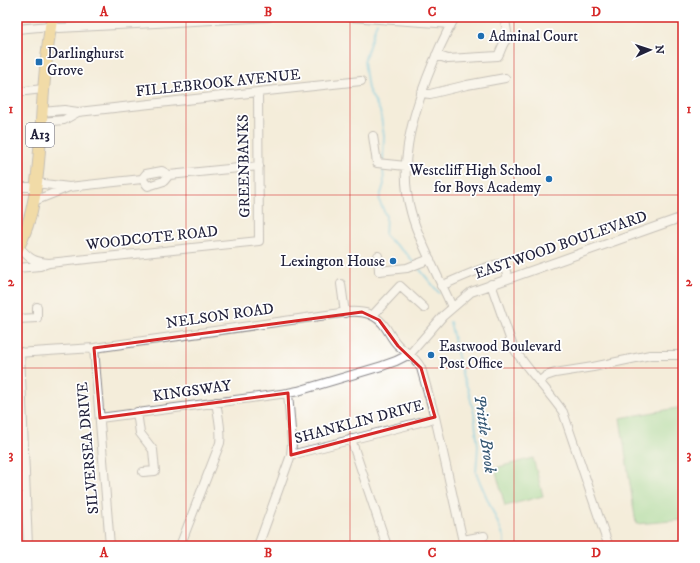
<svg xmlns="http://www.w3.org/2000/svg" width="700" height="563" viewBox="0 0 700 563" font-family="'IM FELL DW Pica',serif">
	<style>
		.green { fill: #93d992; stroke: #5a7e66 }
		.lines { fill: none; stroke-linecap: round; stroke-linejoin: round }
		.stream { stroke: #63c2e1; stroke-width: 2 }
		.minor-casing { stroke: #8b888a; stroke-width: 10 }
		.major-casing { stroke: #8b888a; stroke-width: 13 }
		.minor { stroke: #fff; stroke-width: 8 }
		.major { stroke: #edc569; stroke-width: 11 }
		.marked { fill: none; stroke: #d62828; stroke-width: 3; stroke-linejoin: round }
		.grid { fill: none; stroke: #d62828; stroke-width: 1; stroke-opacity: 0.55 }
		.poi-dot { fill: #1f6fb2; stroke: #fff; stroke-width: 1.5 }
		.labels { text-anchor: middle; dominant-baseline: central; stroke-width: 3.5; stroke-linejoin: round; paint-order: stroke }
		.shield { fill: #fff; stroke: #646476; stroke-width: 1 }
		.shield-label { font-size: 14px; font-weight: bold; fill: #22223b }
		.poi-label { font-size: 15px; fill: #22223b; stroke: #fff; text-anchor: start }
		.street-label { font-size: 15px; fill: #22223b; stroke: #fff }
		.water-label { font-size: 16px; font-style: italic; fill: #395a75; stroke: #fff }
		.neatline { fill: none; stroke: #d62828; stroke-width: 1.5 }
		.grid-label { font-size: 13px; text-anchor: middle; font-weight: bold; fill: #d62828 }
	</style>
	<rect width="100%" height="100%" fill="#fff"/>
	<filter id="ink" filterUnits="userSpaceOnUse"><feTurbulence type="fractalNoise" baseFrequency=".025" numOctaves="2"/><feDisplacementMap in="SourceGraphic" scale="8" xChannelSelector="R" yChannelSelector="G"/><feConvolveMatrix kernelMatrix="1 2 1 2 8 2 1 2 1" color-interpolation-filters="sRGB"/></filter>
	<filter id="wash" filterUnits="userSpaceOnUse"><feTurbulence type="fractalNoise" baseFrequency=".012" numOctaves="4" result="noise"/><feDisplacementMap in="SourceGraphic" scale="16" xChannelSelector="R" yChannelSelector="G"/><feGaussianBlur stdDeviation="0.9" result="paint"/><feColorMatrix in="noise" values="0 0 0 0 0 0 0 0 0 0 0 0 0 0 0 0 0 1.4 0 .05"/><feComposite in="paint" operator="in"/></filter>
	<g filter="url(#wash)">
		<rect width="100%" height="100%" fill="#f4edda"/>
		<path class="green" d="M 683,407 L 683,520 L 636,524 L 620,418 Z
			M 533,458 L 543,496 L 505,506 L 495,468 Z"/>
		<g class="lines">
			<path class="stream" d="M 377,22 L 364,61 L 368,89 L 380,111 L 384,136 L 383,162
				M 383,166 L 384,184 L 379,200 L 386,216 L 385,236 L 407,254 L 414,263
				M 417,266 L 439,293
				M 450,322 L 463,378 L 468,389 L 474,413 L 478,446 L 476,473 L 504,537 L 504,546"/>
		</g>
	</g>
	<g filter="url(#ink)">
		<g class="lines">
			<defs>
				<path id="minor" d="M 350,17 L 451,24
					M 17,29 L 50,26 L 59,28 L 269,17
					M 436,55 L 448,59 L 498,56 C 502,49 502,43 508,38 L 505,20
					M 17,92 L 43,89
					M 421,93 L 430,94 L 467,85 L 505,78
					M 78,112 L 258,92 L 361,81
					M 41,122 L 64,120 L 78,112 L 64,110 L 42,112
					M 373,136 L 377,163 L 406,166
					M 169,175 L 259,166
					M 17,187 L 36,187
					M 69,187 L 142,179 L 146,174 L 162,171 L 169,175 L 164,181 L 148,186 L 142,179
					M 34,201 L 69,187 L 36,183
					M 378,256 L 379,271 L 407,268 L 430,259
					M 49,263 L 259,241 L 258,92
					M 17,268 L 40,266 L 49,263 C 33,262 29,258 19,247
					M 341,284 L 345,313
					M 491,284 L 513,347 C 527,370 547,389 563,412 L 608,544 L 608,546
					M 441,286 C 450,282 494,262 501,264 C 506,266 506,274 508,278
					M 452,307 C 445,291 437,276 430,260 C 423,244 415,229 411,212 C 398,167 411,121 427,78 C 435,57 444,37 455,17
					M 373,315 L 400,286 L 424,308
					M 17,319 L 37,318 L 37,307
					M 94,348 L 110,546
					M 20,352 L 28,546
					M 17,353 L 94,348 L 348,312 C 364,311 377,314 386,328 C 390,334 393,341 399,346 C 408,355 414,355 421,368 L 435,417 L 464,546
					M 540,381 L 546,376 L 555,373 L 593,367 L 650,355 L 683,355
					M 137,412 L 140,433 L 153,450 L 155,471 L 143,472
					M 100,418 L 288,393 L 298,391 L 382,366 L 396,361 L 410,354 L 443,316 L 471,292 L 683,217
					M 351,439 L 387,546
					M 291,455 L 428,420 L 435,417
					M 463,540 L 484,536
					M 180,546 L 220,443 C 222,430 218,415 216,402
					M 258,546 L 291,455 L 292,443 L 288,393"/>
				<path id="major" d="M 17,250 C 37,213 38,170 41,129 C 43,92 46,54 52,17"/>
			</defs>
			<use href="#minor" class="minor-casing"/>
			<use href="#major" class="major-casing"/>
			<use href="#minor" class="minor"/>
			<use href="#major" class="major"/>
		</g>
	</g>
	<path d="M0 0H700V563H0ZM 362,312 L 379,320 L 398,346 L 421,368 L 435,417 L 291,455 L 288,393 L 100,418 L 94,348 Z" fill="#f4edda" fill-opacity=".55" fill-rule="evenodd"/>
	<path class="marked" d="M 362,312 L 379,320 L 398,346 L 421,368 L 435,417 L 291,455 L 288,393 L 100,418 L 94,348 Z"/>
	<path class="grid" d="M 186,17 L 186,546M 350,17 L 350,546M 514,17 L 514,546M 17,195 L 683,195M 17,368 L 683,368"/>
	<g class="poi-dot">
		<circle cx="481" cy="36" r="4"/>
		<rect x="35" y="58" width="8" height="8" rx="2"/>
		<circle cx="549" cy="179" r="4"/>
		<circle cx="393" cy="261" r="4"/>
		<circle cx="431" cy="355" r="4"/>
	</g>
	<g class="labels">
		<rect class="shield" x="26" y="123" width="28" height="24" rx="3"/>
		<g class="shield-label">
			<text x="40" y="135">A13</text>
		</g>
		<g class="poi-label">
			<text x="489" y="36">Adminal Court</text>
			<text x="47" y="53">Darlinghurst<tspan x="47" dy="17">Grove</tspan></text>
			<text x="541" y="170" text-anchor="end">Westcliff High School<tspan x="541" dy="17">for Boys Academy</tspan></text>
			<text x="385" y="261" text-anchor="end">Lexington House</text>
			<text x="439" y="346">Eastwood Boulevard<tspan x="439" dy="17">Post Office</tspan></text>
		</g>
		<g class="street-label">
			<text transform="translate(218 83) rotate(-6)">FILLEBROOK AVENUE</text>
			<text transform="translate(244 166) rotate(-91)">GREENBANKS</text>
			<text transform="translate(152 238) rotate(-6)">WOODCOTE ROAD</text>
			<text transform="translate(561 245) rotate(-19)">EASTWOOD BOULEVARD</text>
			<text transform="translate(220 316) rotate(-8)">NELSON ROAD</text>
			<text transform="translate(192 391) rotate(-8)">KINGSWAY</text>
			<text transform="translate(359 422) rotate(-15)">SHANKLIN DRIVE</text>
			<text transform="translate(88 448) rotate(-95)">SILVERSEA DRIVE</text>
		</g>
		<g class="water-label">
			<text transform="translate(485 434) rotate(82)">Prittle Brook</text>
		</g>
	</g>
	<rect width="700" height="563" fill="none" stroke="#fff" stroke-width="44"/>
	<g transform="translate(650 50) rotate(87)" stroke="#ffffff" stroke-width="3" paint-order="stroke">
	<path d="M0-3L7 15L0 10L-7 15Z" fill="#22223b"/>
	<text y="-6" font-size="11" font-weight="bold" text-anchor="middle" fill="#22223b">N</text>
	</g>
	<rect x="22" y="22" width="656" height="519" class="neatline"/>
	<g class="grid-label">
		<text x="104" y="16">A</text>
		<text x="268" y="16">B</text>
		<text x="432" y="16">C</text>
		<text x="596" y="16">D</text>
		<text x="11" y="113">1</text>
		<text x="689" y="113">1</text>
		<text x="11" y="286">2</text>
		<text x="689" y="286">2</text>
		<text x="11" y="459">3</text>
		<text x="689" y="459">3</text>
		<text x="104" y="557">A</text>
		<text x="268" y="557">B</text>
		<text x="432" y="557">C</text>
		<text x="596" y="557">D</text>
	</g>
</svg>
